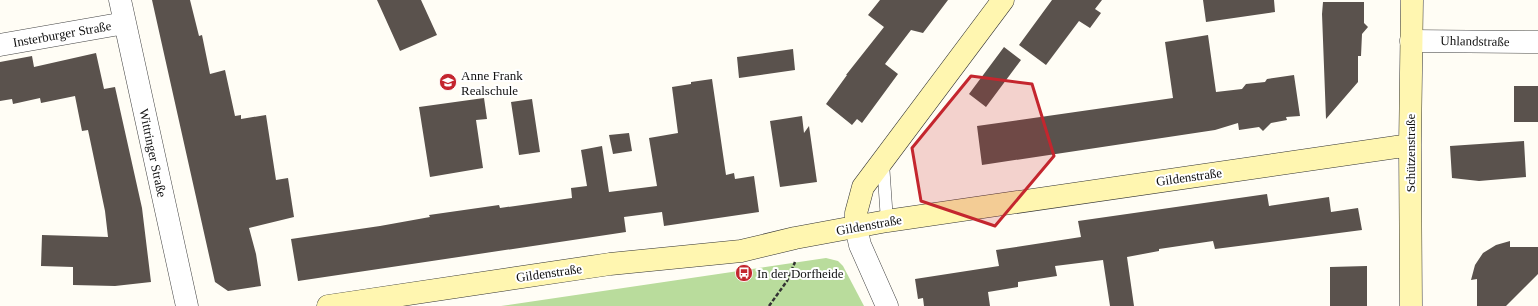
<svg xmlns="http://www.w3.org/2000/svg" width="1538" height="306" viewBox="0 0 1538 306" font-family="'Times New Roman',serif">
	<style>
		.forest { fill: #b9dc9c }
		.building { fill: #5a524d }
		.lines { fill: none; stroke-linecap: round; stroke-linejoin: round }
		.lane-casing { stroke: #444; stroke-width: 13 }
		.street-casing { stroke: #444; stroke-width: 23 }
		.secondary-casing { stroke: #333; stroke-width: 23 }
		.path { stroke: #333; stroke-width: 2.5; stroke-dasharray: 4 2; stroke-linecap: butt }
		.lane { stroke: #fff; stroke-width: 12 }
		.street { stroke: #fff; stroke-width: 22 }
		.secondary { stroke: #fff6b0; stroke-width: 22 }
		.marked { fill: #c4262e; fill-opacity: 0.2; stroke: #c4262e; stroke-width: 3; stroke-linejoin: round }
		.labels { text-anchor: middle; dominant-baseline: central; stroke-width: 4; stroke-linejoin: round; paint-order: stroke }
		.street-label { font-size: 13px; fill: #111; stroke: #fff }
		.poi-label { font-size: 13px; fill: #111; stroke: #fff; text-anchor: start }
	</style>
	<rect width="100%" height="100%" fill="#fffdf5"/>
	<path class="forest" d="M 826,258 L 838,261 L 843,266 L 864,306 L 501,306 Z"/>
	<path class="building" d="M 152,0 L 190,0 L 199,36 L 202,35 L 210,74 L 225,70 L 235,116 L 241,115 L 241,119 L 266,115 L 276,180 L 288,178 L 294,217 L 249,228 L 256,254 L 261,286 L 228,291 L 215,282 Z
		M 377,0 L 421,0 L 437,35 L 400,51 Z
		M 880,0 L 948,0 L 923,33 L 911,30 L 885,64 L 898,74 L 862,123 L 857,119 L 852,125 L 826,104 L 847,75 L 846,75 L 884,27 L 868,15 Z
		M 1052,0 L 1102,0 L 1095,9 L 1101,13 L 1090,28 L 1079,21 L 1046,65 L 1019,45 Z
		M 1203,0 L 1274,0 L 1275,12 L 1206,22 Z
		M 1323,2 L 1364,2 L 1364,23 L 1368,27 L 1362,34 L 1361,56 L 1358,56 L 1358,82 L 1326,119 L 1322,14 Z
		M 1208,35 L 1216,92 L 1242,89 L 1246,84 L 1265,82 L 1267,79 L 1294,75 L 1300,116 L 1286,117 L 1287,120 L 1271,123 L 1263,131 L 1259,127 L 1239,130 L 1238,123 L 1215,130 L 982,165 L 977,126 L 1173,98 L 1165,42 Z
		M 1004,47 L 1021,60 L 986,107 L 969,94 Z
		M 793,49 L 795,70 L 739,78 L 737,57 Z
		M 96,53 L 104,89 L 115,87 L 142,208 L 151,282 L 115,286 L 73,285 L 73,267 L 41,266 L 42,235 L 108,237 L 105,211 L 88,130 L 82,131 L 75,96 L 41,103 L 40,98 L 13,104 L 12,99 L 0,101 L 0,62 L 32,56 L 34,67 Z
		M 712,79 L 726,175 L 734,173 L 735,179 L 754,176 L 759,212 L 664,226 L 662,212 L 624,217 L 626,232 L 298,281 L 291,239 L 380,226 L 430,217 L 429,215 L 499,205 L 500,208 L 572,198 L 571,188 L 587,186 L 581,150 L 602,146 L 609,192 L 657,186 L 649,138 L 678,133 L 672,87 L 691,84 L 691,82 Z
		M 1514,86 L 1538,86 L 1538,122 L 1514,122 Z
		M 484,98 L 487,119 L 476,120 L 483,168 L 430,177 L 419,107 Z
		M 532,99 L 540,152 L 519,155 L 511,102 Z
		M 802,116 L 804,133 L 809,126 L 817,182 L 780,187 L 770,121 Z
		M 629,133 L 632,151 L 613,154 L 609,135 Z
		M 1524,141 L 1526,177 L 1479,181 L 1452,178 L 1450,146 Z
		M 1267,194 L 1269,206 L 1329,197 L 1331,212 L 1358,208 L 1362,230 L 1215,249 L 1213,241 L 1159,249 L 1159,251 L 1127,257 L 1134,306 L 1110,306 L 1103,260 L 1055,266 L 1057,276 L 1018,282 L 1018,287 L 988,292 L 990,306 L 924,306 L 923,298 L 918,299 L 915,279 L 999,266 L 996,250 L 1081,237 L 1078,221 Z
		M 1510,241 L 1510,247 L 1538,247 L 1538,274 L 1506,306 L 1477,306 L 1477,279 L 1471,280 L 1475,265 L 1483,253 L 1496,245 Z
		M 1367,266 L 1367,306 L 1330,306 L 1330,267 Z"/>
	<g class="lines">
		<defs>
			<path id="lane" d="M 883,163 L 887,221"/>
			<path id="street" d="M 120,0 L 187,306
				M 1411,41 L 1538,42
				M 0,45 L 125,23
				M 856,227 L 860,245 L 887,306"/>
			<path id="secondary" d="M 856,227 L 856,213 L 863,187 L 1003,0
				M 328,306 L 610,264 L 741,251 L 795,238 L 887,221 L 1410,145
				M 1411,306 L 1410,145 L 1412,0"/>
		</defs>
		<use href="#lane" class="lane-casing"/>
		<use href="#street" class="street-casing"/>
		<use href="#secondary" class="secondary-casing"/>
		<path class="path" d="M 769,306 L 787,281 L 795,262"/>
		<use href="#lane" class="lane"/>
		<use href="#street" class="street"/>
		<use href="#secondary" class="secondary"/>
	</g>
	<path class="marked" d="M 971,76 L 1032,84 L 1054,156 L 995,226 L 921,201 L 912,148 Z"/>
	<defs>
		<symbol id="school-disc" viewBox="-11 -11 22 22"><circle r="9.5" fill="#c4262e" stroke="#fff"/><path d="M0-5L7-2L0 1L-7-2ZM-4 1L0 2.5L4 1V4Q0 6-4 4Z" fill="#fff"/></symbol>
		<symbol id="bus-disc" viewBox="-11 -11 22 22"><circle r="9.5" fill="#c4262e" stroke="#fff"/><path d="M-5-6H5V4H4V6H2V4H-2V6H-4V4H-5ZM-3.5-4V0h7V-4ZM-3.5 1.2v1.5H-2V1.2ZM2 1.2v1.5H3.5V1.2Z" fill="#fff"/></symbol>
	</defs>
	<g fill-rule="evenodd">
		<use href="#school-disc" x="438" y="72" width="20" height="20"/>
		<use href="#bus-disc" x="734" y="263" width="20" height="20"/>
	</g>
	<g class="labels">
		<g class="street-label">
			<text transform="translate(62 34) rotate(-10)">Insterburger Straße</text>
			<text transform="translate(1475 41) rotate(1)">Uhlandstraße</text>
			<text transform="translate(153 153) rotate(78)">Wittringer Straße</text>
			<text transform="translate(1410 153) rotate(-90)">Schützenstraße</text>
			<text transform="translate(1189 177) rotate(-8)">Gildenstraße</text>
			<text transform="translate(869 225) rotate(-10)">Gildenstraße</text>
			<text transform="translate(549 273) rotate(-8)">Gildenstraße</text>
		</g>
		<g class="poi-label">
			<text x="461" y="75">Anne Frank<tspan x="461" dy="15">Realschule</tspan></text>
			<text x="757" y="273">In der Dorfheide</text>
		</g>
	</g>
</svg>
